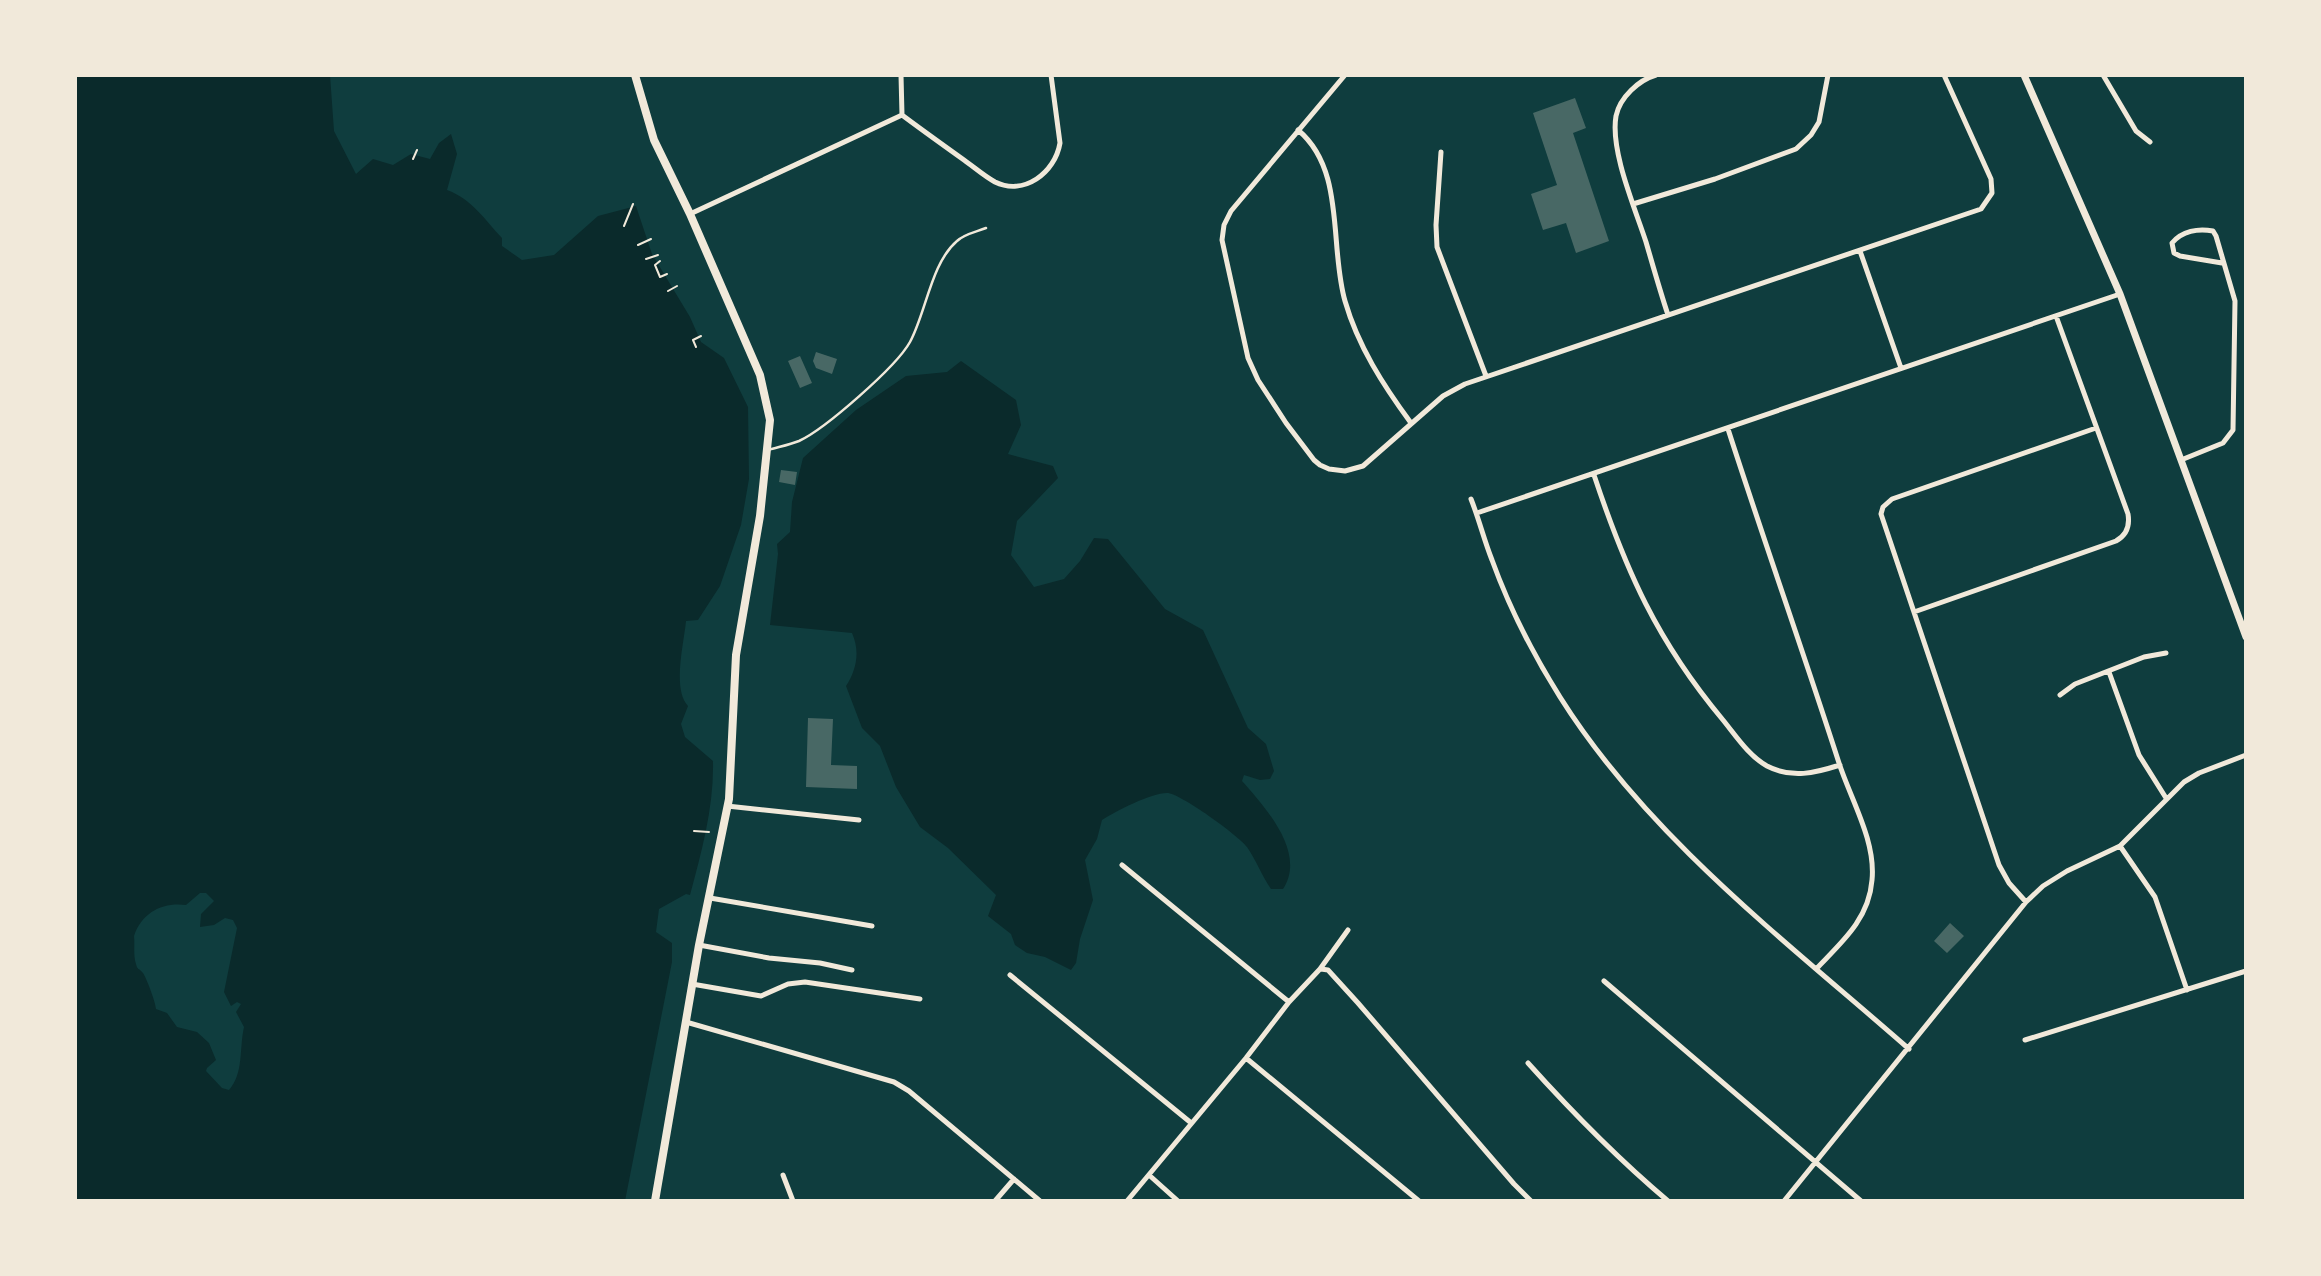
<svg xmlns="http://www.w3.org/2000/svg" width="2321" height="1276" viewBox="0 0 2321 1276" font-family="Arial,sans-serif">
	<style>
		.water { fill: #0a2a2b; fill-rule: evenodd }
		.building { fill: #486865 }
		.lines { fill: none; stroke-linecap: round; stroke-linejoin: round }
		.path { stroke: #f1e9da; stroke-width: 2 }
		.service { stroke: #f1e9da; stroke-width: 2.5 }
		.minor { stroke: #f1e9da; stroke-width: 5 }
		.tertiary { stroke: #f1e9da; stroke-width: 7 }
		.secondary { stroke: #f1e9da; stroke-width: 8 }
	</style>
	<rect width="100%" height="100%" fill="#0f3d3e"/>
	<path class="water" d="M 75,75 L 330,75 L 334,131 L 356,174 L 373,159 L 393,165 L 411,154 L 430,159 L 439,143 L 451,134 L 457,154 L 447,190 C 472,199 485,220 502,238 L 502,246 L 522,260 L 554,255 L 598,216 L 636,206 L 652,254 L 690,317 L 701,342 L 724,358 L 748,407 L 749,479 L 741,525 L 720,586 L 698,620 L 686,621 C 684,643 672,689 688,706 L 681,724 L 685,737 L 713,761 C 714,807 702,850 690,895 L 686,894 L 659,909 L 656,932 L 672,943 L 672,962 L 625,1201 L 75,1201 ZM 200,893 L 206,893 L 214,901 L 201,914 L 200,927 L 214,925 L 225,918 L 233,920 L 237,928 L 224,992 L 231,1006 L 237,1002 L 241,1004 L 236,1012 L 244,1027 C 239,1049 244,1073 229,1090 L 222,1088 L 206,1071 L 207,1068 L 216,1060 L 209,1043 L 197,1032 L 177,1027 L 167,1013 L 156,1009 C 156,1003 146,977 143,973 C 138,967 138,971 136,964 C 133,955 135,944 134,936 C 142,912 163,902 186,905 Z
		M 961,361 L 1016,400 L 1021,425 L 1008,454 L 1053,466 L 1058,478 L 1017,521 L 1011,555 L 1034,587 L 1064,579 L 1080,561 L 1094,538 L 1108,539 L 1165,609 L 1203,630 L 1248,728 L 1266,744 L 1274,771 L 1270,779 L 1260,780 L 1244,775 L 1242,781 C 1265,807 1307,853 1283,889 L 1271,889 C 1262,876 1256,860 1247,847 C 1239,836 1180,793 1167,793 C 1151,793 1116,811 1102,820 L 1097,839 L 1085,860 L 1093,900 L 1080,939 L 1076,963 L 1071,970 L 1045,957 L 1027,953 L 1015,945 L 1011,934 L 988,916 L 996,895 L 948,848 L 920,827 L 896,787 L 880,746 L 862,728 L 846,686 C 857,669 860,651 852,633 L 770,625 L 778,554 L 777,544 L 790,532 L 792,502 L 803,458 L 856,410 L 906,376 L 947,372 Z"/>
	<path class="building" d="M 1575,98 L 1586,128 L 1573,133 L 1609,241 L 1576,253 L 1566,223 L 1543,230 L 1531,194 L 1557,185 L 1533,113 Z
		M 816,352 L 837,359 L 832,374 L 816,368 L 813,361 Z
		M 800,356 L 812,383 L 800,388 L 788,361 Z
		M 781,470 L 797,472 L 795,485 L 779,482 Z
		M 808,718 L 833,719 L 831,765 L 857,766 L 857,789 L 806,787 Z
		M 1950,923 L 1964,936 L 1947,953 L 1934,941 Z"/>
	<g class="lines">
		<path class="path" d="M 413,159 L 417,150
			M 624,226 L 633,204
			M 638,245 L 651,239
			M 646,259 L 658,255
			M 660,261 L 655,265 L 660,277 L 667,274
			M 668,291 L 677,286
			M 696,347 L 693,340 L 701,336
			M 694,831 L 709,832"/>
		<path class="service" d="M 768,450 C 778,447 789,445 799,441 C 825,429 896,367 910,342 C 926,313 931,263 957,241 C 964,234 976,232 986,228"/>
		<path class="minor" d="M 1345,75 L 1231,211 L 1224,225 L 1222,240 L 1248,358 L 1258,380 L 1286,423 L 1314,460 L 1320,465 L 1329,469 L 1345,471 L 1363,466 L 1443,396 L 1465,384 L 1981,209 L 1992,193 L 1991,179 L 1944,75
			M 1656,75 C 1639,80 1620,97 1616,116 C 1610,151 1635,208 1646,242 C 1653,266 1660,291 1668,315
			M 2103,75 L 2136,131 L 2150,142
			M 902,115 C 922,130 943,145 964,160 C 974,167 984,176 995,182 C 1024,196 1055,173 1060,143 L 1051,75
			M 1298,130 C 1346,170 1329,246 1345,301 C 1358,346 1383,385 1411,423
			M 1441,152 L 1436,225 L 1437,247 L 1486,376
			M 1633,204 L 1715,179 L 1796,149 L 1811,135 L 1819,122 L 1828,75
			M 690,214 L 902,115 L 901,75
			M 1860,251 L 1901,368
			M 1728,429 C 1764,541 1803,651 1839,763 C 1851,800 1876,841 1872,880 C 1869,919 1842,942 1817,968
			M 2181,460 L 2223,443 L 2233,430 L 2235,301 L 2216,236 L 2213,231 C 2198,228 2182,231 2172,243 L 2174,253 L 2180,256 L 2222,263
			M 1594,475 C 1626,571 1657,641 1723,720 C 1736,736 1749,756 1767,766 C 1792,779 1815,773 1840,765
			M 1471,499 C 1479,519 1484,540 1492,560 C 1509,607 1533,654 1560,697 C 1648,837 1786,941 1909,1049
			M 1477,513 L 2120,294
			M 1914,612 L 2116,541 C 2127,535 2130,526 2128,514 L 2056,316
			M 2109,672 L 2139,755 L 2166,798
			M 2060,695 L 2075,684 L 2144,657 L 2166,653
			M 727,806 L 859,820
			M 2120,846 L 2155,897 L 2187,990
			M 1122,865 L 1289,1002
			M 710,898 L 872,926
			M 2026,902 L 2009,883 L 1999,865 L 1881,514 L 1883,507 L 1892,499 L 2096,428
			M 699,945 L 769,958 L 820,963 L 852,970
			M 1321,969 L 1328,970 L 1358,1003 L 1514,1184 L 1531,1201
			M 1010,975 L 1190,1122
			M 1604,981 L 1861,1201
			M 692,984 L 761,996 L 788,984 L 805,982 L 920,999
			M 686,1022 L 894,1082 L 909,1091 L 1040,1201
			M 2025,1040 L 2246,971
			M 1246,1058 L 1419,1201
			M 1528,1063 C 1572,1112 1617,1158 1668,1201
			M 783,1175 L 793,1201
			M 1149,1175 L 1178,1201
			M 995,1201 L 1014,1179
			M 1127,1201 L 1246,1058 L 1289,1002 L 1320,969 L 1348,930
			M 1784,1201 L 2026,902 L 2043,886 L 2067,871 L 2120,846 L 2184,782 L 2199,773 L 2246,755"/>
		<path class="tertiary" d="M 2024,75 L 2120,294 L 2246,637"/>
		<path class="secondary" d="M 635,75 L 654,140 L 690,214 L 760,375 L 770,420 L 760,516 L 736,655 L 729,799 L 699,945 L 655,1201"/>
	</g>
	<rect width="2321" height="1276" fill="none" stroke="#f1e9da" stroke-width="154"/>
</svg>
